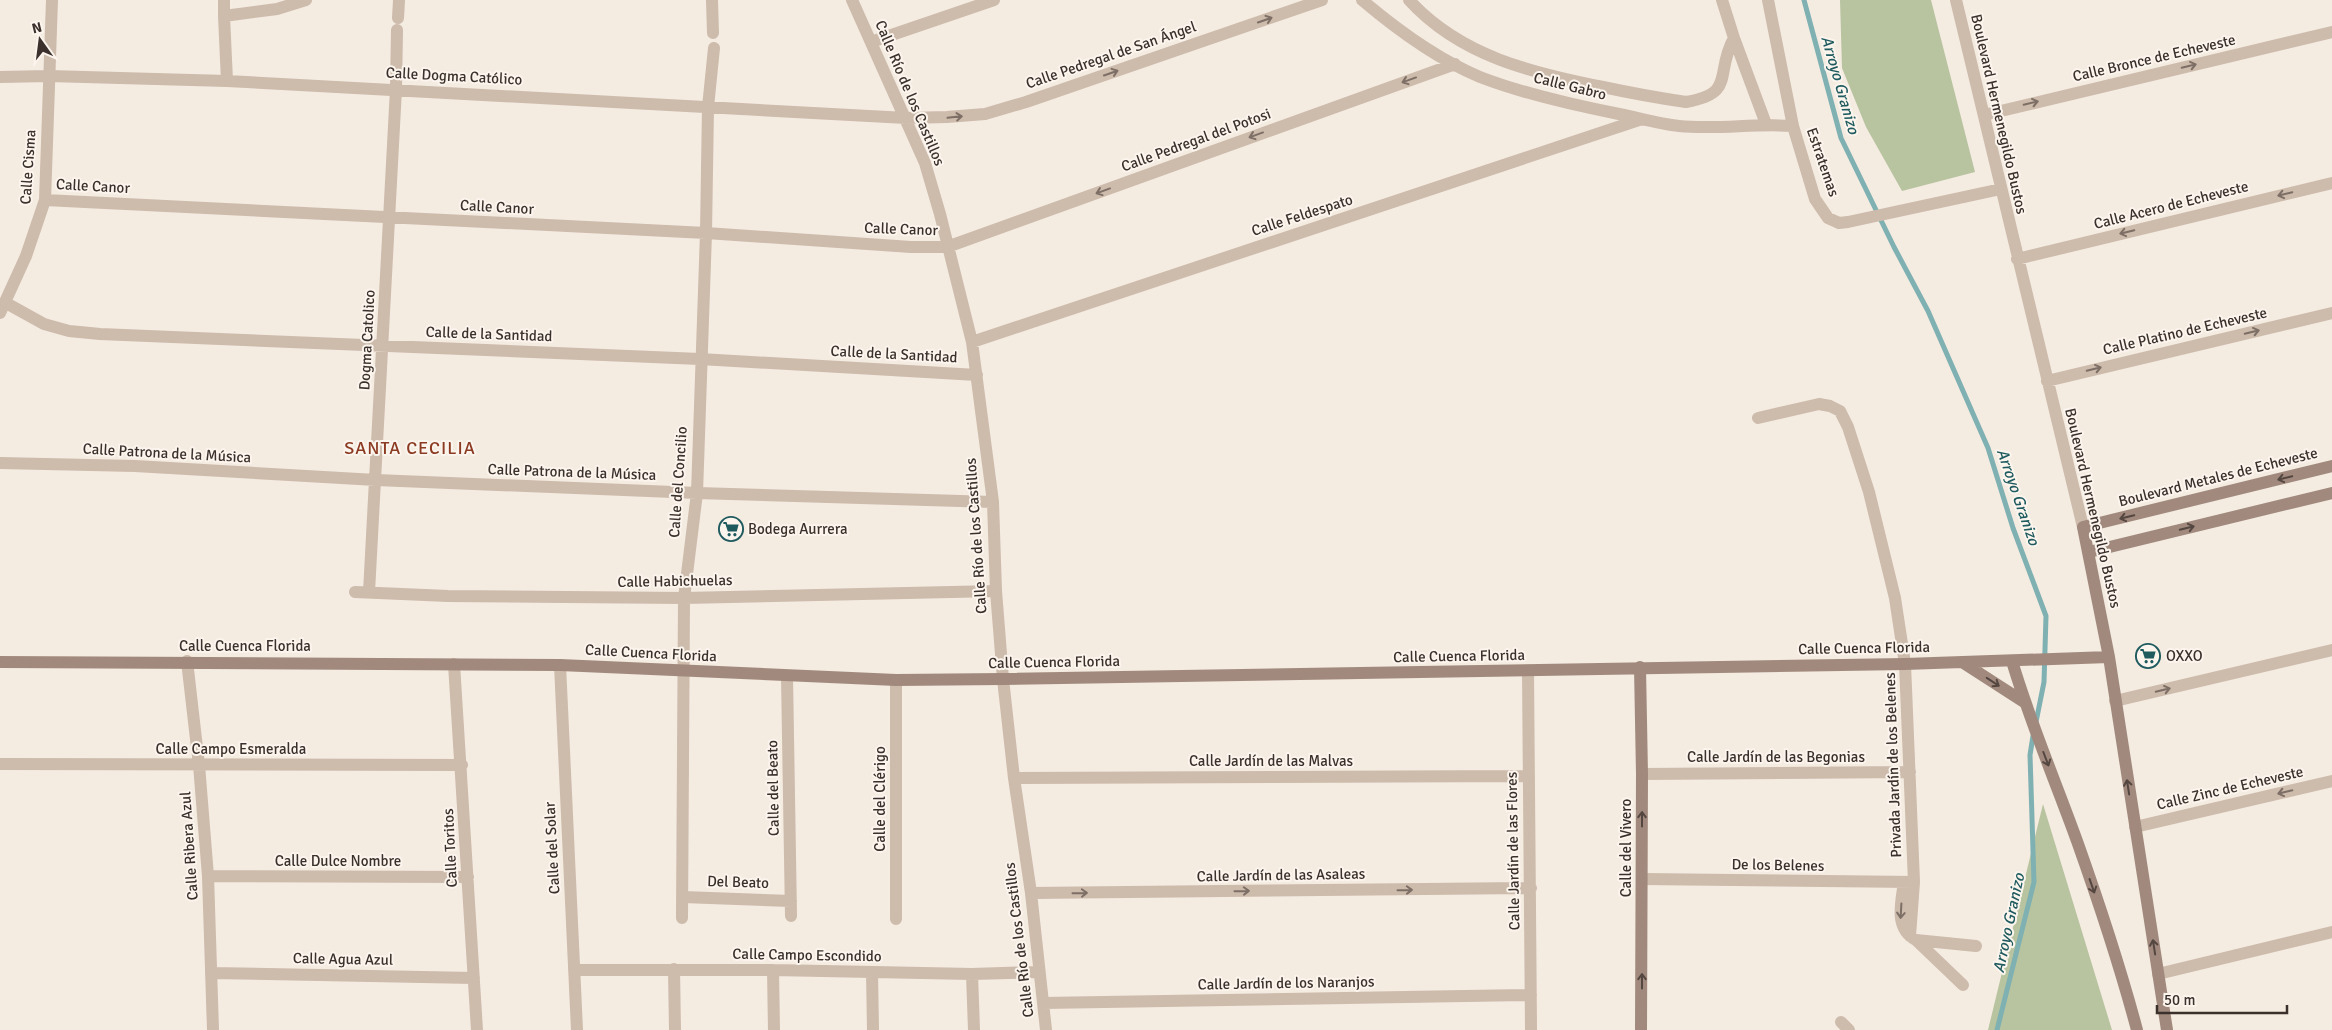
<svg xmlns="http://www.w3.org/2000/svg" width="2332" height="1030" viewBox="0 0 2332 1030" font-family="Signika,sans-serif">
	<style>
		.green { fill: #b8c4a0 }
		.lines { fill: none; stroke-linecap: round; stroke-linejoin: round }
		.stream { stroke: #7fb0b2; stroke-width: 5 }
		.street { stroke: #cdbbac; stroke-width: 12 }
		.secondary { stroke: #a18a7d; stroke-width: 12 }
		.oneway { stroke: #7d6f65 }
		.oneway2 { stroke: #544640 }
		.labels { text-anchor: middle; dominant-baseline: central; stroke-width: 4; stroke-linejoin: round; paint-order: stroke }
		.street-label { font-size: 15px; fill: #3b302b; stroke: #fbf5ee }
		.poi-label { font-size: 15px; fill: #3b302b; stroke: #fbf5ee; text-anchor: start }
		.water-label { font-size: 16px; font-style: italic; fill: #1f5a5e; stroke: #fbf5ee }
		.quarter-label { font-size: 18px; letter-spacing: 1px; fill: #8c3b22; stroke: #fbf5ee }
	</style>
	<rect width="100%" height="100%" fill="#f4ebe1"/>
	<path class="green" d="M 1840,0 L 1931,0 L 1975,172 L 1902,191 L 1866,127 L 1842,68 Z
		M 2043,804 L 2112,1030 L 1988,1030 Z"/>
	<g class="lines">
		<path class="stream" d="M 1804,0 L 1841,138 L 1894,247 L 1928,311 L 1988,448 L 2013,528 L 2046,616 L 2044,682 L 2036,722
			M 1997,1030 L 2034,882 L 2030,755 L 2033,736"/>
		<path class="street" d="M 712,0 L 713,33
			M 852,0 L 925,163 L 940,214 L 972,342 L 993,502 L 996,591 L 1003,679 L 1014,778 L 1031,893 L 1046,1030
			M 1362,0 C 1395,28 1439,60 1480,77 C 1524,94 1573,105 1619,114 C 1639,118 1659,124 1679,126 C 1717,130 1755,123 1793,126
			M 1409,0 C 1460,56 1532,73 1603,87 C 1631,93 1658,98 1686,102 C 1737,93 1714,74 1734,38
			M 1722,0 L 1734,38 L 1766,124
			M 1768,0 L 1793,126 L 1815,199 L 1828,218 L 1839,223 L 1848,222 L 2001,189
			M 1956,0 L 2083,527
			M 224,16 L 224,0
			M 398,18 L 399,0
			M 871,42 L 994,0
			M 0,77 L 49,76 L 227,81 L 906,118 L 947,117 L 985,114 L 1026,102 L 1322,0
			M 227,81 L 224,16 L 277,9 L 306,0
			M 1984,115 L 2332,32
			M 45,200 L 706,233 L 911,247 L 947,247 L 1455,64
			M 2017,259 L 2332,183
			M 6,303 L 44,324 L 69,331 L 100,334 L 700,359 L 977,375
			M 0,313 L 26,256 L 45,200 L 52,0
			M 972,342 L 1642,119
			M 2047,381 L 2332,313
			M 1758,418 L 1819,404 L 1830,406 L 1840,411 L 1848,427 L 1869,492 L 1895,598 L 1905,664 L 1914,882 L 1910,936
			M 0,463 L 135,466 L 376,480 L 697,493 L 993,502
			M 355,592 L 448,596 L 684,598 L 996,591
			M 369,592 L 396,89 L 397,30
			M 187,661 L 199,765 L 208,876 L 213,1030
			M 454,664 L 477,1030
			M 560,665 L 577,1030
			M 1528,671 L 1531,1030
			M 787,676 L 791,916
			M 896,680 L 896,919
			M 2115,701 L 2332,650
			M 0,764 L 462,765
			M 1642,774 L 1910,772
			M 1014,778 L 1528,776
			M 2135,827 L 2332,781
			M 208,876 L 468,877
			M 1642,879 L 1914,882
			M 1904,882 C 1901,904 1894,928 1916,940 L 1976,946
			M 1031,893 L 1531,888
			M 683,897 L 791,901
			M 682,918 L 684,598 L 697,493 L 706,233 L 708,107 L 714,48
			M 1916,940 L 1963,985
			M 674,969 L 675,1030
			M 574,970 L 773,970 L 972,974 L 1039,972
			M 773,970 L 774,1030
			M 872,972 L 873,1030
			M 211,973 L 474,978
			M 972,974 L 974,1030
			M 2158,974 L 2332,932
			M 1043,1003 L 1531,995
			M 1841,1022 L 1849,1030"/>
		<path class="secondary" d="M 2089,552 L 2332,493
			M 2012,661 C 2030,722 2055,780 2077,841 C 2099,903 2120,966 2137,1030
			M 0,662 L 560,665 L 896,680 L 1003,679 L 1905,664 L 2109,657
			M 1962,662 L 2024,702
			M 1640,667 L 1642,774 L 1641,1030
			M 2167,1030 L 2109,657 L 2083,527 L 2332,466"/>
	</g>
	<defs><path id="oneway-shaft" d="M-6 0H5M1.5-3L5.5 0L1.5 3" fill="none" stroke-width="1.6" stroke-linecap="round" stroke-linejoin="round" transform="scale(1.25)"/></defs>
	<g class="oneway">
		<use href="#oneway-shaft" transform="translate(1265 20) rotate(-19)"/>
		<use href="#oneway-shaft" transform="translate(2189 66) rotate(-13)"/>
		<use href="#oneway-shaft" transform="translate(1111 73) rotate(-19)"/>
		<use href="#oneway-shaft" transform="translate(1409 80) rotate(160)"/>
		<use href="#oneway-shaft" transform="translate(2031 103) rotate(-13)"/>
		<use href="#oneway-shaft" transform="translate(955 117) rotate(-6)"/>
		<use href="#oneway-shaft" transform="translate(1256 135) rotate(160)"/>
		<use href="#oneway-shaft" transform="translate(1103 191) rotate(160)"/>
		<use href="#oneway-shaft" transform="translate(2285 194) rotate(166)"/>
		<use href="#oneway-shaft" transform="translate(2127 232) rotate(166)"/>
		<use href="#oneway-shaft" transform="translate(2252 332) rotate(-13)"/>
		<use href="#oneway-shaft" transform="translate(2094 369) rotate(-13)"/>
		<use href="#oneway-shaft" transform="translate(2163 690) rotate(-13)"/>
		<use href="#oneway-shaft" transform="translate(2285 792) rotate(167)"/>
		<use href="#oneway-shaft" transform="translate(1405 890) rotate(-1)"/>
		<use href="#oneway-shaft" transform="translate(1242 891) rotate(-1)"/>
		<use href="#oneway-shaft" transform="translate(1080 893) rotate(-1)"/>
		<use href="#oneway-shaft" transform="translate(1901 911) rotate(93)"/>
	</g>
	<g class="oneway2">
		<use href="#oneway-shaft" transform="translate(2285 478) rotate(166)"/>
		<use href="#oneway-shaft" transform="translate(2127 517) rotate(166)"/>
		<use href="#oneway-shaft" transform="translate(2187 528) rotate(-14)"/>
		<use href="#oneway-shaft" transform="translate(1993 682) rotate(33)"/>
		<use href="#oneway-shaft" transform="translate(2046 759) rotate(69)"/>
		<use href="#oneway-shaft" transform="translate(2128 787) rotate(-99)"/>
		<use href="#oneway-shaft" transform="translate(1642 819) rotate(-90)"/>
		<use href="#oneway-shaft" transform="translate(2092 886) rotate(71)"/>
		<use href="#oneway-shaft" transform="translate(2154 947) rotate(-99)"/>
		<use href="#oneway-shaft" transform="translate(1642 981) rotate(-90)"/>
	</g>
	<defs>
		<symbol id="supermarket-ring" viewBox="-11 -11 22 22"><circle r="9.5" fill="#fbf5ee" stroke="#1f5a5e" stroke-width="1.5"/><path d="M-6-5.5h2.5l.6 2H6L4.5 2H-2.5L-4.4-4H-6ZM-1.5 3.2a1.3 1.3 0 1 0 .1 0ZM3 3.2a1.3 1.3 0 1 0 .1 0Z" fill="#1f5a5e"/></symbol>
	</defs>
	<g fill-rule="evenodd">
		<use href="#supermarket-ring" x="717" y="515" width="28" height="28"/>
		<use href="#supermarket-ring" x="2134" y="642" width="28" height="28"/>
	</g>
	<g class="labels">
		<g class="street-label">
			<text transform="translate(1111 55) rotate(-19)">Calle Pedregal de San Ángel</text>
			<text transform="translate(2154 58) rotate(-13)">Calle Bronce de Echeveste</text>
			<text transform="translate(454 76) rotate(3)">Calle Dogma Católico</text>
			<text transform="translate(1570 86) rotate(14)">Calle Gabro</text>
			<text transform="translate(910 93) rotate(67)">Calle Río de los Castillos</text>
			<text transform="translate(1999 114) rotate(77)">Boulevard Hermenegildo Bustos</text>
			<text transform="translate(1196 140) rotate(-20)">Calle Pedregal del Potosi</text>
			<text transform="translate(1823 162) rotate(71)">Estratemas</text>
			<text transform="translate(28 167) rotate(-86)">Calle Cisma</text>
			<text transform="translate(93 186) rotate(3)">Calle Canor</text>
			<text transform="translate(2171 205) rotate(-14)">Calle Acero de Echeveste</text>
			<text transform="translate(497 207) rotate(3)">Calle Canor</text>
			<text transform="translate(1302 215) rotate(-18)">Calle Feldespato</text>
			<text transform="translate(901 229) rotate(2)">Calle Canor</text>
			<text transform="translate(2185 331) rotate(-13)">Calle Platino de Echeveste</text>
			<text transform="translate(489 334) rotate(2)">Calle de la Santidad</text>
			<text transform="translate(367 340) rotate(-87)">Dogma Catolico</text>
			<text transform="translate(894 354) rotate(3)">Calle de la Santidad</text>
			<text transform="translate(167 453) rotate(3)">Calle Patrona de la Música</text>
			<text transform="translate(572 472) rotate(2)">Calle Patrona de la Música</text>
			<text transform="translate(2218 477) rotate(-14)">Boulevard Metales de Echeveste</text>
			<text transform="translate(678 482) rotate(-86)">Calle del Concilio</text>
			<text transform="translate(2093 508) rotate(77)">Boulevard Hermenegildo Bustos</text>
			<text transform="translate(976 536) rotate(-94)">Calle Río de los Castillos</text>
			<text transform="translate(675 581) rotate(-1)">Calle Habichuelas</text>
			<text x="245" y="646">Calle Cuenca Florida</text>
			<text transform="translate(1864 648) rotate(-1)">Calle Cuenca Florida</text>
			<text transform="translate(651 653) rotate(3)">Calle Cuenca Florida</text>
			<text transform="translate(1459 656) rotate(-1)">Calle Cuenca Florida</text>
			<text transform="translate(1054 662) rotate(-1)">Calle Cuenca Florida</text>
			<text x="231" y="749">Calle Campo Esmeralda</text>
			<text x="1776" y="757">Calle Jardín de las Begonias</text>
			<text x="1271" y="761">Calle Jardín de las Malvas</text>
			<text transform="translate(1893 765) rotate(-92)">Privada Jardín de los Belenes</text>
			<text transform="translate(773 788) rotate(-91)">Calle del Beato</text>
			<text transform="translate(2230 788) rotate(-13)">Calle Zinc de Echeveste</text>
			<text transform="translate(880 799) rotate(-90)">Calle del Clérigo</text>
			<text transform="translate(189 846) rotate(-94)">Calle Ribera Azul</text>
			<text transform="translate(450 848) rotate(-93)">Calle Toritos</text>
			<text transform="translate(552 848) rotate(-93)">Calle del Solar</text>
			<text transform="translate(1626 848) rotate(-90)">Calle del Vivero</text>
			<text transform="translate(1513 851) rotate(-91)">Calle Jardín de las Flores</text>
			<text x="338" y="861">Calle Dulce Nombre</text>
			<text transform="translate(1778 865) rotate(1)">De los Belenes</text>
			<text transform="translate(1281 875) rotate(-1)">Calle Jardín de las Asaleas</text>
			<text transform="translate(738 882) rotate(2)">Del Beato</text>
			<text transform="translate(1019 940) rotate(-97)">Calle Río de los Castillos</text>
			<text transform="translate(807 955) rotate(1)">Calle Campo Escondido</text>
			<text transform="translate(343 959) rotate(1)">Calle Agua Azul</text>
			<text transform="translate(1286 983) rotate(-1)">Calle Jardín de los Naranjos</text>
		</g>
		<g class="poi-label">
			<text x="748" y="529">Bodega Aurrera</text>
			<text x="2166" y="656">OXXO</text>
		</g>
		<g class="water-label">
			<text transform="translate(1840 85) rotate(74)">Arroyo Granizo</text>
			<text transform="translate(2018 497) rotate(71)">Arroyo Granizo</text>
			<text transform="translate(2009 923) rotate(-78)">Arroyo Granizo</text>
		</g>
		<g class="quarter-label">
			<text x="410" y="448">SANTA CECILIA</text>
		</g>
	</g>
	<g transform="translate(40 40) rotate(346)" stroke="#fbf5ee" stroke-width="4" paint-order="stroke">
	<path d="M0-4L9 19L0 12L-9 19Z" fill="#3b302b"/>
	<text y="-8" font-size="14" font-weight="bold" text-anchor="middle" fill="#3b302b">N</text>
	</g>
	<path d="M2157 1005v8h130v-8" fill="none" stroke="#3b302b" stroke-width="2.5"/>
	<text x="2164" y="1005" font-size="15" fill="#3b302b" stroke="#fbf5ee" stroke-width="4" paint-order="stroke">50 m</text>
</svg>
